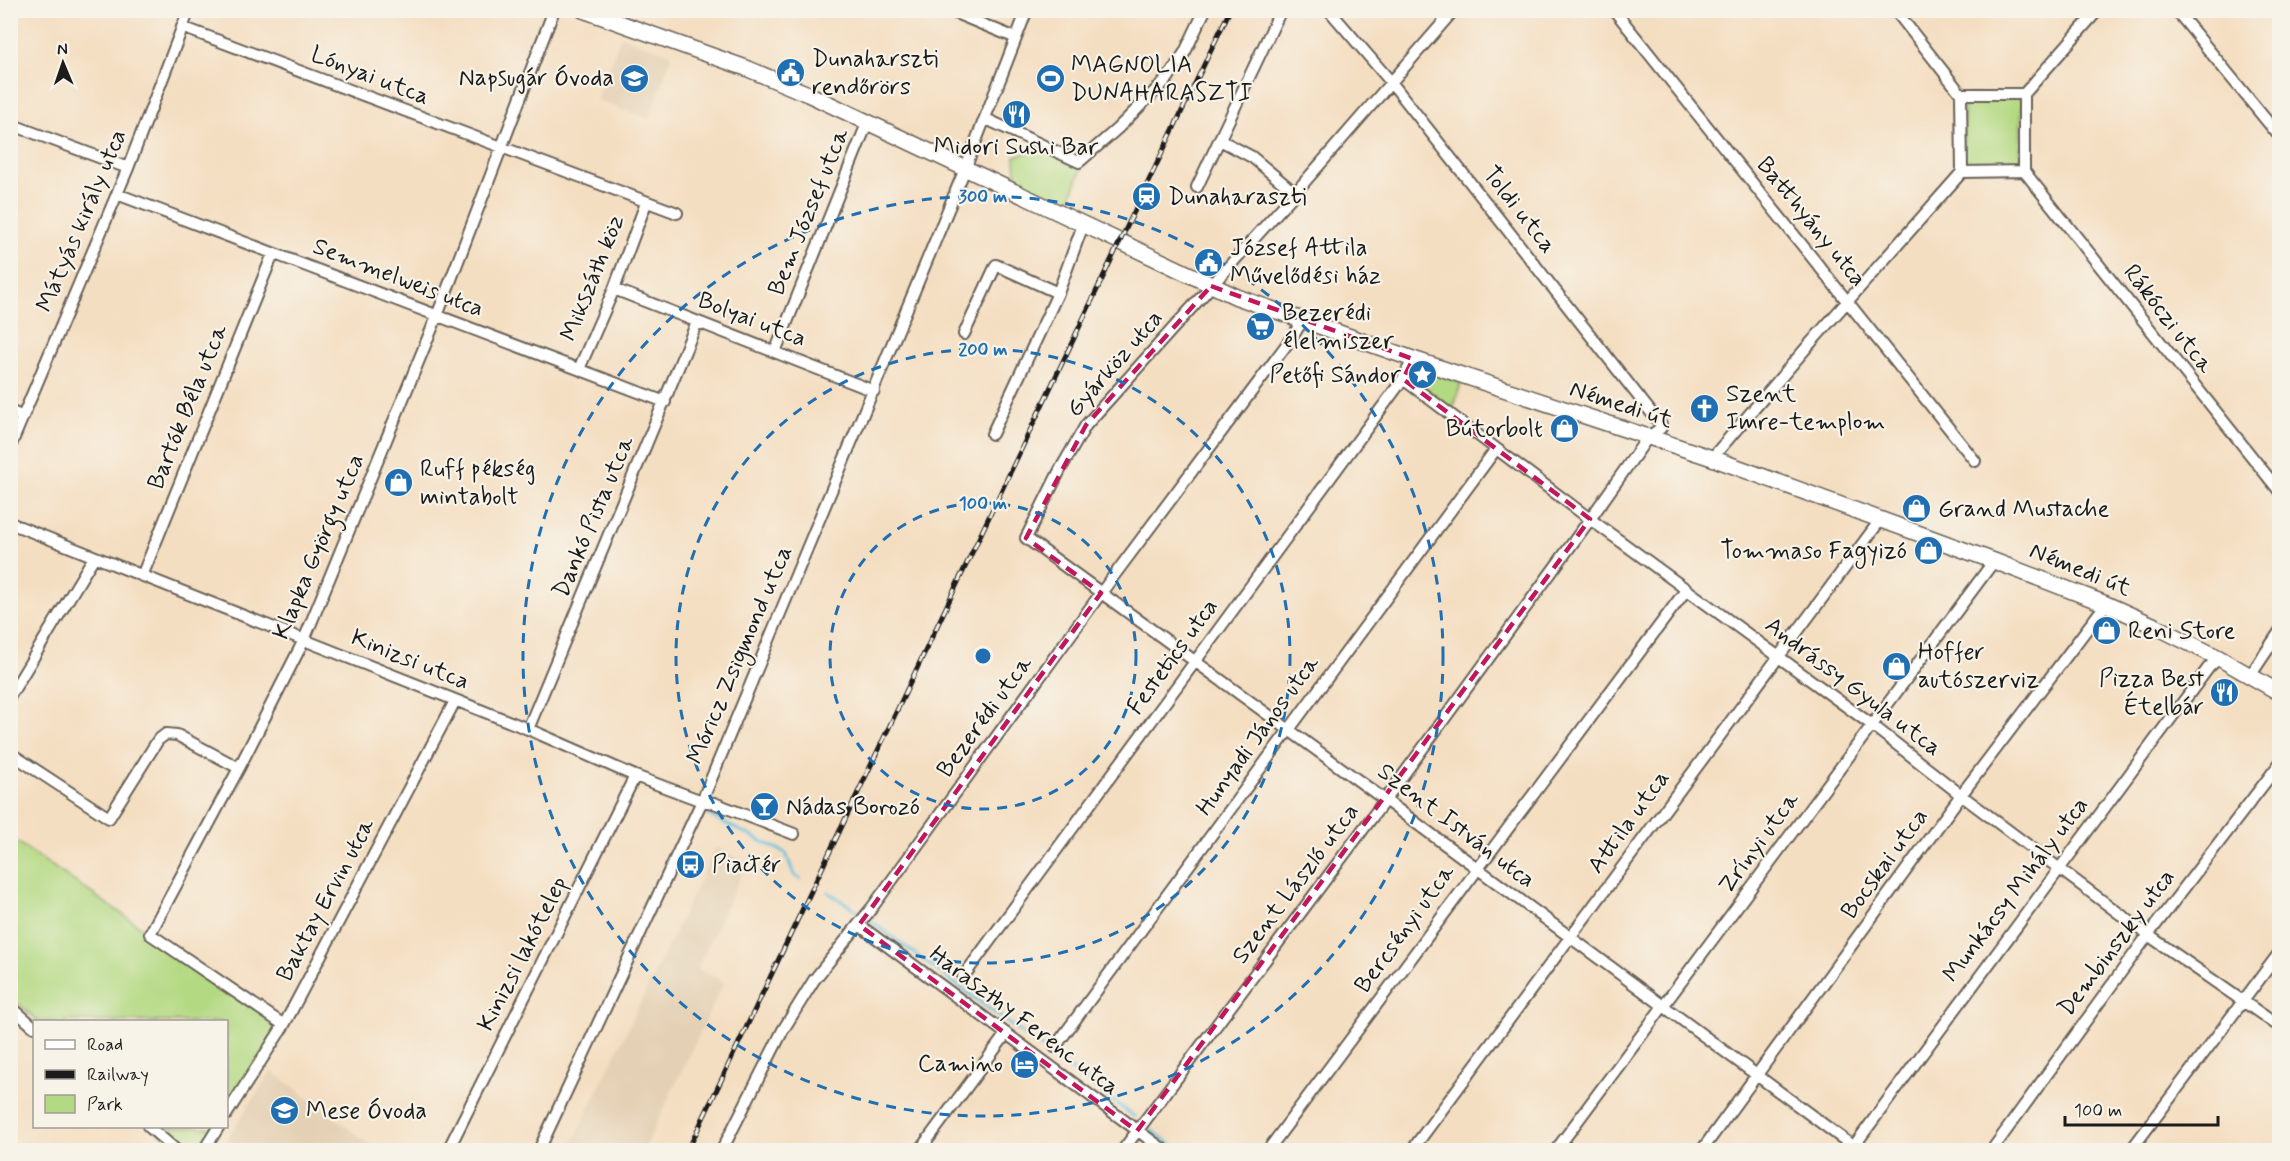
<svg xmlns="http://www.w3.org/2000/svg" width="2290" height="1161" viewBox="0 0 2290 1161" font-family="Mynerve,sans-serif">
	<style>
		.built { fill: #e4d0b4 }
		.green { fill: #b3d982; stroke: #687a4f; stroke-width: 1.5 }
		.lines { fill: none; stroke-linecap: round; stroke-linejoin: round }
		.stream { stroke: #61c1df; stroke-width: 3 }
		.minor-casing { stroke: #686056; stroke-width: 14 }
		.secondary-casing { stroke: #686056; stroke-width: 18 }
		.minor { stroke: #fff; stroke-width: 10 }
		.secondary { stroke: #fff; stroke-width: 15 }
		.rail-casing { stroke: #1c1c1c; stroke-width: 5 }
		.rail { stroke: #f7f3e8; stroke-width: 3; stroke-dasharray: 9; stroke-linecap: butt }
		.marked { fill: none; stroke: #c2185b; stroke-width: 4.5; stroke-dasharray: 12 8; stroke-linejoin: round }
		.ring { fill: none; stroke: #1f6fb2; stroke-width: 3; stroke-dasharray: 10 8 }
		.labels { text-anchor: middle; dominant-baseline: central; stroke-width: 4.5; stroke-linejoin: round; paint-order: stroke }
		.poi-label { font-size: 24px; fill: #1c1c1c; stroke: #f7f3e8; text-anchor: start }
		.street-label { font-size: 24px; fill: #1c1c1c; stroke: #f7f3e8 }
		.centre { fill: #1f6fb2; stroke: #f7f3e8; stroke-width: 3 }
		.ring-label { font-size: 18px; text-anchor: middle; font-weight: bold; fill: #1f6fb2; stroke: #f7f3e8; stroke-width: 4.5; stroke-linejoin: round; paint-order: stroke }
	</style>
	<rect width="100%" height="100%" fill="#f7f3e8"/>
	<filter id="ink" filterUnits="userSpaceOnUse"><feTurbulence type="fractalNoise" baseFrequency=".0167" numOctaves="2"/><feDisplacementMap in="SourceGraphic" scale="12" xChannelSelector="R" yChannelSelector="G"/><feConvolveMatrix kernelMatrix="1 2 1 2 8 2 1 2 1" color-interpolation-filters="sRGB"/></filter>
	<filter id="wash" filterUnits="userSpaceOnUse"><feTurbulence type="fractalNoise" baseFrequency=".008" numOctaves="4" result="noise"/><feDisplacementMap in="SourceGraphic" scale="24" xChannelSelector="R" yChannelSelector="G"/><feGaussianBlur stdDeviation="1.35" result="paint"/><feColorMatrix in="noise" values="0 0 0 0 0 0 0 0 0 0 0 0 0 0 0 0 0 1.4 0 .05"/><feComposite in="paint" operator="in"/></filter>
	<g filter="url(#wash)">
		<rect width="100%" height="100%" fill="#f4dec1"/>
		<path class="built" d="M 621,36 L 672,55 L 649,119 L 597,100 Z
			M 716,847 L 747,862 L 697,969 L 724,982 L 644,1150 L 569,1150 Z
			M 271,1071 L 272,1071 L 377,1150 L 220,1150 Z"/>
		<path class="green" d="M 1970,95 L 2019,95 L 2022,100 L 2020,159 L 2014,166 L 1970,166 L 1963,159 L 1964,103 Z
			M 1039,149 L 1082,167 L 1068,205 L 1023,183 L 1016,175 L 1015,156 Z
			M 1424,371 L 1431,371 L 1461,383 L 1453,410 L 1418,382 L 1419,376 Z
			M 11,838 L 284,1025 L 227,1114 L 226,1022 L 38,1021 L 11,997 Z
			M 154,1127 L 219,1127 L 203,1150 L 178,1150 Z"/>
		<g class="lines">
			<path class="stream" d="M 708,815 L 786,853 L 794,875 L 800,879
				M 828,892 L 859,912
				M 872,922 L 1135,1117
				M 1151,1130 L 1179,1150"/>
		</g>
	</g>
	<g filter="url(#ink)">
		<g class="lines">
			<defs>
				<path id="minor" d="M 948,10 L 1016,38
					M 1454,10 L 1295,193 L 1086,425 L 1060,470 L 1026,538 L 1385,800 L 1858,1150
					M 1614,10 L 1975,461
					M 1895,10 L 1961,94
					M 2176,10 L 2280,137
					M 182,27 L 677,213
					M 1961,94 L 2024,94 L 2024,171 L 1962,172 Z
					M 2024,94 L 2098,10
					M 986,119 L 1079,162 L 1117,129 L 1168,78 L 1185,52 L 1205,10
					M 10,124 L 128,168
					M 1220,140 L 1252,157 L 1295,193
					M 2024,171 L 2280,492
					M 1197,187 L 1281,10
					M 117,194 L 665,402
					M 614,289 L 874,391
					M 964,334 L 996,265 L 1058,293
					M 775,352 L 868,121
					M 579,369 L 614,289 L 646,203
					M 1403,379 L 1590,519 L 1872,725 L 1961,795 L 2148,935 L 2280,1027
					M 10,411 L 23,417
					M 992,434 L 1058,293 L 1083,225
					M 10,447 L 128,168 L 189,10
					M 1712,458 L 1807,347 L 1962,172
					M 10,523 L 528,729 L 635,776 L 702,801 L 714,803 L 794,834
					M 142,576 L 273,254
					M 2250,676 L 2280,631
					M 10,696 L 94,557
					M 528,729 L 697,322
					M 10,753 L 109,818 L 158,740 L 166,734 L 177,735 L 239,768
					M 859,925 L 1164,1150
					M 963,977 L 1403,379 L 1413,359
					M 10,1006 L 34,1027
					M 284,1025 L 150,934 L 239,768 L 304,640 L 437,316 L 554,10
					M 1055,1047 L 1496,449
					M 226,1115 L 284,1025 L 455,701
					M 148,1126 L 176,1150
					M 204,1150 L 219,1126
					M 448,1150 L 635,776
					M 539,1150 L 702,801 L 965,169 L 1027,10
					M 722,1150 L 783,1030 L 814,980 L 871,909 L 1101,593 L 1293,336 L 1302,321
					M 920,1150 L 1006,1034
					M 1123,1150 L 1385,800 L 1588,522 L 1648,437 L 1661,428 L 1661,425 L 1391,82 L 1329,10
					M 1268,1150 L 1686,590
					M 1412,1150 L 1881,519
					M 1556,1150 L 1994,561
					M 1702,1150 L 1961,795 L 2106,604
					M 1851,1150 L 2209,667 L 2219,658
					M 1992,1150 L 2148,935 L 2280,763
					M 2131,1150 L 2280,952
					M 2278,1150 L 2280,1148"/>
				<path id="secondary" d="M 583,10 L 746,68 L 808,94 L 1237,297 L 1413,359 L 1712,458 L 1994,561 L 2106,604 L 2155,626 L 2219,658 L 2280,693"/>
			</defs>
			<use href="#minor" class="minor-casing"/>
			<use href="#secondary" class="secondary-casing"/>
			<use href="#minor" class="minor"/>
			<use href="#secondary" class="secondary"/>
			<defs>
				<path id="rail" d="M 688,1150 L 1230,10"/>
			</defs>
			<use href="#rail" class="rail-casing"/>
			<use href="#rail" class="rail"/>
		</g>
	</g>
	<path class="marked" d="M 1211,286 L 1413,359 L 1403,379 L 1590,519 L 1137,1131 L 859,925 L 1101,593 L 1026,538 L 1086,425 Z"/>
	<g class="ring">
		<circle cx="983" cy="656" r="153"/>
		<circle cx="983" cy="656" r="307"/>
		<circle cx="983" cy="656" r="460"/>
	</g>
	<defs>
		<symbol id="civic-disc" viewBox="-11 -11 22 22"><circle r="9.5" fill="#1f6fb2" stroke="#f7f3e8"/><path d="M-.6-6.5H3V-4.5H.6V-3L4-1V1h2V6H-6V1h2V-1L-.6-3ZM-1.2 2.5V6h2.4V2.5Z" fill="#fff"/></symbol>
		<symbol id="school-disc" viewBox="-11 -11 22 22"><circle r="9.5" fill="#1f6fb2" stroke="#f7f3e8"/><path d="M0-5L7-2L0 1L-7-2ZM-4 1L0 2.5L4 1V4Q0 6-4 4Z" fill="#fff"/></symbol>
		<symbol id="stadium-disc" viewBox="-11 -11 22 22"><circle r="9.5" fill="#1f6fb2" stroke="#f7f3e8"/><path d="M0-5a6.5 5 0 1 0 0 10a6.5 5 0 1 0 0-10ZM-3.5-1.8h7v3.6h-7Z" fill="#fff"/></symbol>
		<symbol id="restaurant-disc" viewBox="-11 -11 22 22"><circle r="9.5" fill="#1f6fb2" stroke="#f7f3e8"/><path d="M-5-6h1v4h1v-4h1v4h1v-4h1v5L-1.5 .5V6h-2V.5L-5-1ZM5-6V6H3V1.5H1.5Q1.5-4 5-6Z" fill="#fff"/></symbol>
		<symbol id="station-disc" viewBox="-11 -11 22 22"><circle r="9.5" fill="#1f6fb2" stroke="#f7f3e8"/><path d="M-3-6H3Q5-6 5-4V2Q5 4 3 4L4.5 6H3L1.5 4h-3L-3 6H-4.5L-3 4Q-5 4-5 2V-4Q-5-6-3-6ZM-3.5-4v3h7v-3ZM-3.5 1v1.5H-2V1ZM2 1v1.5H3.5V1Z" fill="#fff"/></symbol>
		<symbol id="supermarket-disc" viewBox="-11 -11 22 22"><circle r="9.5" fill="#1f6fb2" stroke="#f7f3e8"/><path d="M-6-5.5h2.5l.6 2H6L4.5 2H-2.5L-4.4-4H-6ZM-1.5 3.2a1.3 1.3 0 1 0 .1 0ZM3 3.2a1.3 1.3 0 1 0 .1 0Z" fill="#fff"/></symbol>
		<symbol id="sight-disc" viewBox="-11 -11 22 22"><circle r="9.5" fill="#1f6fb2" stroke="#f7f3e8"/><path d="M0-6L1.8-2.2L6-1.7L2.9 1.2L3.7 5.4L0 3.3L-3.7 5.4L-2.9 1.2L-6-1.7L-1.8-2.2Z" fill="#fff"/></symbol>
		<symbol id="church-disc" viewBox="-11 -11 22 22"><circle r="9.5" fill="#1f6fb2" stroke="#f7f3e8"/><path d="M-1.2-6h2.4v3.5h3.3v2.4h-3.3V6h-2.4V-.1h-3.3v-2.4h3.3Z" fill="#fff"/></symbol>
		<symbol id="shop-disc" viewBox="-11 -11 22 22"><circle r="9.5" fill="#1f6fb2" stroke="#f7f3e8"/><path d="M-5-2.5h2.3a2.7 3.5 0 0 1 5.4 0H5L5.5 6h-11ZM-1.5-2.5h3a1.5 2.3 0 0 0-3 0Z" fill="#fff"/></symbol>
		<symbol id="bar-disc" viewBox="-11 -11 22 22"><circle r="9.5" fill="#1f6fb2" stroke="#f7f3e8"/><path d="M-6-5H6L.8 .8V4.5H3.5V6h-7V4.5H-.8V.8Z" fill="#fff"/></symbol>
		<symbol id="bus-disc" viewBox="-11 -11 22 22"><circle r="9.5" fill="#1f6fb2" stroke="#f7f3e8"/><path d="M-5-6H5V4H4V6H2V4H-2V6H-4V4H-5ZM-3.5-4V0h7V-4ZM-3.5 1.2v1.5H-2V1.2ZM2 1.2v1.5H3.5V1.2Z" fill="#fff"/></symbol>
		<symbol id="hotel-disc" viewBox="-11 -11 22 22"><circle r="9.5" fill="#1f6fb2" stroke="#f7f3e8"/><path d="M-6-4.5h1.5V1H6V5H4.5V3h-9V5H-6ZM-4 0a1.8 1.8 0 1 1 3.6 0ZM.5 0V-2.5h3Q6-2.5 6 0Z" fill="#fff"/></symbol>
	</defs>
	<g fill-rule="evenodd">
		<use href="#civic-disc" x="774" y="56" width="33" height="33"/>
		<use href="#school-disc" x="618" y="62" width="33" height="33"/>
		<use href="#stadium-disc" x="1034" y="62" width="33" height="33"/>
		<use href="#restaurant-disc" x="1000" y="98" width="33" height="33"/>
		<use href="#station-disc" x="1130" y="180" width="33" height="33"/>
		<use href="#civic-disc" x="1192" y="246" width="33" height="33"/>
		<use href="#supermarket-disc" x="1244" y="310" width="33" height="33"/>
		<use href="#sight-disc" x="1406" y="358" width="33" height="33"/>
		<use href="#church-disc" x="1688" y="392" width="33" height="33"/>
		<use href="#shop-disc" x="1548" y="412" width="33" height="33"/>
		<use href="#shop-disc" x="382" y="466" width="33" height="33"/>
		<use href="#shop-disc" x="1900" y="492" width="33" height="33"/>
		<use href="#shop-disc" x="1912" y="534" width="33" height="33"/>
		<use href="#shop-disc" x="2090" y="614" width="33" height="33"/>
		<use href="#shop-disc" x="1880" y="650" width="33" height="33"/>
		<use href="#restaurant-disc" x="2208" y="676" width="33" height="33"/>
		<use href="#bar-disc" x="748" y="790" width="33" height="33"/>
		<use href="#bus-disc" x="674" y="848" width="33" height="33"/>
		<use href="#hotel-disc" x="1008" y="1048" width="33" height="33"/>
		<use href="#school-disc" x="268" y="1094" width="33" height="33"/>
	</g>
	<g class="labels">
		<g class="poi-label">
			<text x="812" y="59">Dunaharszti<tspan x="812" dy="28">rendőrörs</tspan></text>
			<text x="1071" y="65">MAGNOLIA<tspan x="1071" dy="28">DUNAHARASZTI</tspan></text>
			<text x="614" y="78" text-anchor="end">Napsugár Óvoda</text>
			<text x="1016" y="147" text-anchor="middle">Midori Sushi Bar</text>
			<text x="1168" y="197">Dunaharaszti</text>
			<text x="1230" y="248">József Attila<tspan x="1230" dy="28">Művelődési ház</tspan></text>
			<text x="1282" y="313">Bezerédi<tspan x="1282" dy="28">élelmiszer</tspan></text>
			<text x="1401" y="375" text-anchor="end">Petőfi Sándor</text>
			<text x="1726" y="394">Szent<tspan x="1726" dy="28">Imre-templom</tspan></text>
			<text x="1543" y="429" text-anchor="end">Bútorbolt</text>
			<text x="420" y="469">Ruff pékség<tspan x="420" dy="28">mintabolt</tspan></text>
			<text x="1938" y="509">Grand Mustache</text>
			<text x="1907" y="551" text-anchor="end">Tommaso Fagyizó</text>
			<text x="2128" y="631">Reni Store</text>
			<text x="1918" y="652">Hoffer<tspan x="1918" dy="28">autószerviz</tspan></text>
			<text x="2204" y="679" text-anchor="end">Pizza Best<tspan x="2204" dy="28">Ételbár</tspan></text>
			<text x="786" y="807">Nádas Borozó</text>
			<text x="712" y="865">Piactér</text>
			<text x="1003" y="1064" text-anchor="end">Camino</text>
			<text x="306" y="1111">Mese Óvoda</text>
		</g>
		<g class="street-label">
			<text transform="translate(370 76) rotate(21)">Lónyai utca</text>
			<text transform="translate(1519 210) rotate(52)">Toldi utca</text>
			<text transform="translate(809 212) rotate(-68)">Bem József utca</text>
			<text transform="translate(82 221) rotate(-67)">Mátyás király utca</text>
			<text transform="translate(1811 222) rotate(51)">Batthyány utca</text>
			<text transform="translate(398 278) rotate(21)">Semmelweis utca</text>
			<text transform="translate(593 278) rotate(-68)">Mikszáth köz</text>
			<text transform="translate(2168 319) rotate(52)">Rákóczi utca</text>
			<text transform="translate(752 320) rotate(21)">Bolyai utca</text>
			<text transform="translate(1115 364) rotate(-49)">Gyárköz utca</text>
			<text transform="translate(1621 405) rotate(18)">Némedi út</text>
			<text transform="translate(188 407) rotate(-68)">Bartók Béla utca</text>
			<text transform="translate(594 517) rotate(-67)">Dankó Pista utca</text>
			<text transform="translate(319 547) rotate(-67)">Klapka György utca</text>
			<text transform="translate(2080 570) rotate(22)">Némedi út</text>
			<text transform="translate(740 655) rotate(-67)">Móricz Zsigmond utca</text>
			<text transform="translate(1173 657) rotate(-54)">Festetics utca</text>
			<text transform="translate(410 660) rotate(22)">Kinizsi utca</text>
			<text transform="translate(1853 687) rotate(37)">Andrássy Gyula utca</text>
			<text transform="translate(985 717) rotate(-54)">Bezerédi utca</text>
			<text transform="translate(1258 736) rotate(-54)">Hunyadi János utca</text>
			<text transform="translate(1629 822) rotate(-54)">Attila utca</text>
			<text transform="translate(1456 826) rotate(37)">Szent István utca</text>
			<text transform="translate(1759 843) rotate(-54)">Zrínyi utca</text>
			<text transform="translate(1885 864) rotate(-54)">Bocskai utca</text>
			<text transform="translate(1296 884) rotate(-53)">Szent László utca</text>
			<text transform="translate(2016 890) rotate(-53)">Munkácsy Mihály utca</text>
			<text transform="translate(326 900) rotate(-62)">Baktay Ervin utca</text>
			<text transform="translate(1405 929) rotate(-54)">Bercsényi utca</text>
			<text transform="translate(2117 943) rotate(-53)">Dembinszky utca</text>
			<text transform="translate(523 954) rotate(-63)">Kinizsi lakótelep</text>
			<text transform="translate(1024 1021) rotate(37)">Haraszthy Ferenc utca</text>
		</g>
	</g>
	<circle cx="983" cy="656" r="9" class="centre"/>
	<g class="ring-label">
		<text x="983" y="202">300 m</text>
		<text x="983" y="355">200 m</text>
		<text x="983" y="509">100 m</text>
	</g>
	<rect width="2290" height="1161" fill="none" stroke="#f7f3e8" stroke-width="36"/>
	<rect x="33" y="1020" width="195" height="108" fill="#f7f3e8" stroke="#9f9d96" stroke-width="1.5"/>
	<rect x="45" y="1040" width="30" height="9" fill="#ffffff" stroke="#9f9d96" stroke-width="1.5"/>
	<text x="87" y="1050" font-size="18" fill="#1c1c1c">Road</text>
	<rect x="45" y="1070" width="30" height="9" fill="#1c1c1c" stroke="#9f9d96" stroke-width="1.5"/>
	<text x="87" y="1080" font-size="18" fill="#1c1c1c">Railway</text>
	<rect x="45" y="1095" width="30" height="18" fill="#b3d982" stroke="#9f9d96" stroke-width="1.5"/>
	<text x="87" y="1110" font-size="18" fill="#1c1c1c">Park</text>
	<g transform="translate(63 63) rotate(358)" stroke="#f7f3e8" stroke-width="4.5" paint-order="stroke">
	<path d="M0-4.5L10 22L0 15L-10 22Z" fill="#1c1c1c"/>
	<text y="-9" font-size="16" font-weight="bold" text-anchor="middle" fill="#1c1c1c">N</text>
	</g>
	<path d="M2065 1116v9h153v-9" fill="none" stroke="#1c1c1c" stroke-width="3"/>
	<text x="2074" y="1116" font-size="18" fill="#1c1c1c" stroke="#f7f3e8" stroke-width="4.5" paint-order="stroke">100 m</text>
</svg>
